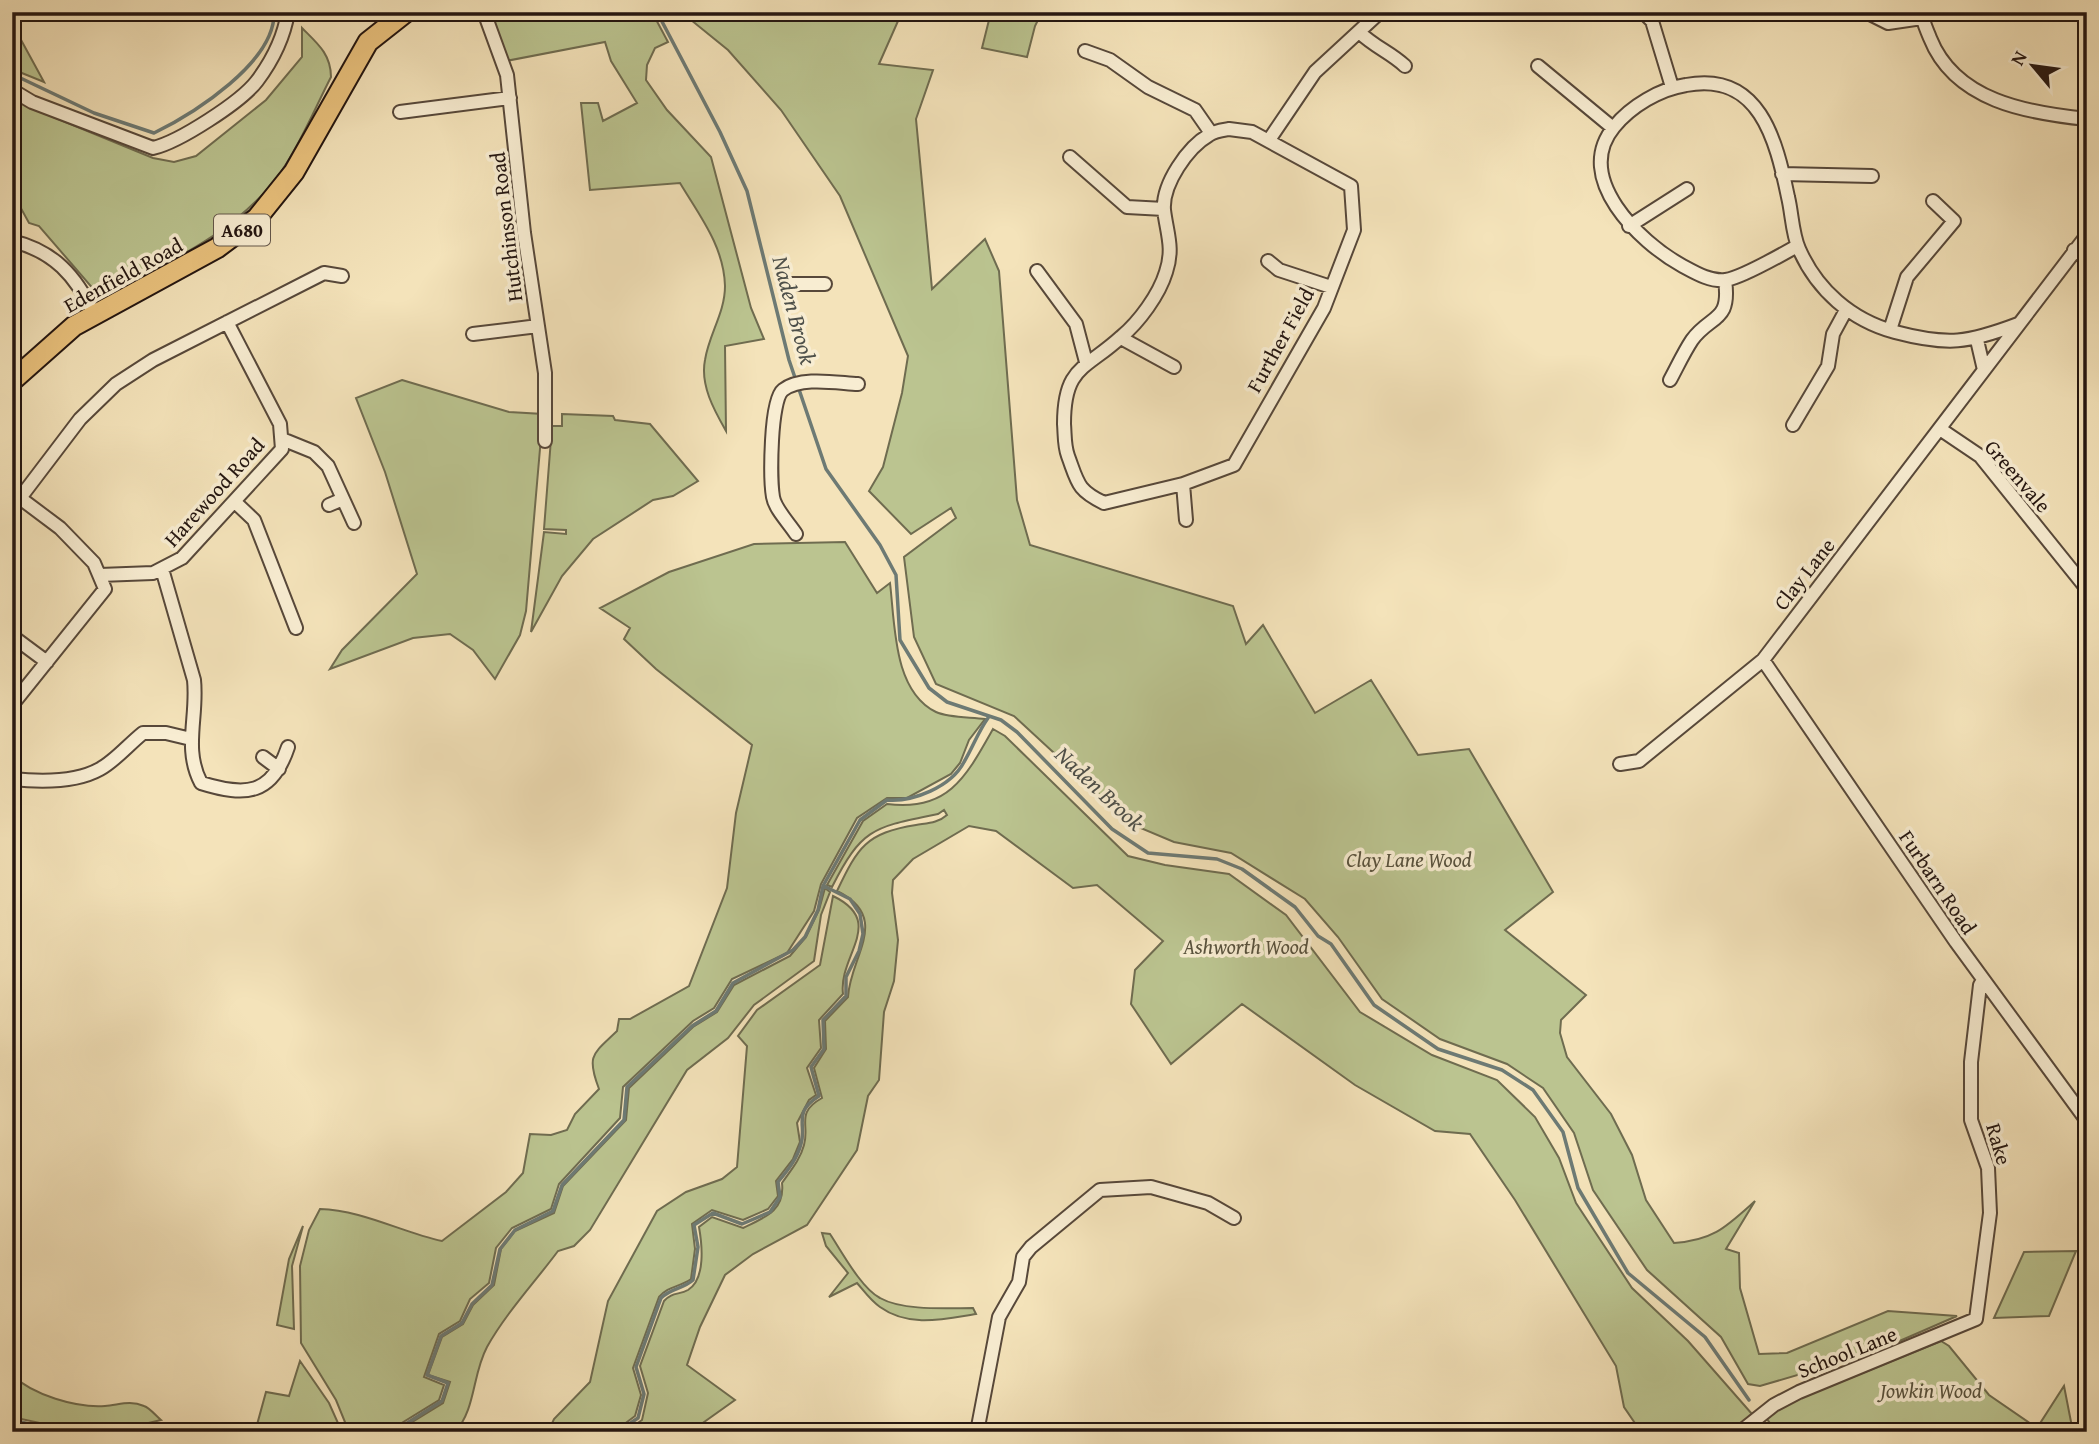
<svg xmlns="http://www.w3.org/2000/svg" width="2099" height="1444" viewBox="0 0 2099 1444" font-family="'Gentium Book Plus',serif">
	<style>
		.green { fill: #bbc490; stroke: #6f6c50; stroke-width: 2 }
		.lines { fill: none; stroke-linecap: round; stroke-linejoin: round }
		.stream { stroke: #6d7a74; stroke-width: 3.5 }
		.minor-casing { stroke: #57483a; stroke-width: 16 }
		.primary-casing { stroke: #231510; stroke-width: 23 }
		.minor { stroke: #f8edd2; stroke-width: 12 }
		.primary { stroke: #eac27d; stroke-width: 19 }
		.labels { text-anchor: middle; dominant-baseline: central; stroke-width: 7; stroke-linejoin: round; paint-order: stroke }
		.shield { fill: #f8edd2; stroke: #63564a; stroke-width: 2 }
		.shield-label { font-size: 19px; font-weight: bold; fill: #231510 }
		.street-label { font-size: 21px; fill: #231510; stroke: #f8edd2 }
		.park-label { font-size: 21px; font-style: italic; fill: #58523d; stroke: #f8edd2 }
		.water-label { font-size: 23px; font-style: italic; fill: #4e504a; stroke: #f8edd2 }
	</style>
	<rect width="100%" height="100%" fill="#f4e3ba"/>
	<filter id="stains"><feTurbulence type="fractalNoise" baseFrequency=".00286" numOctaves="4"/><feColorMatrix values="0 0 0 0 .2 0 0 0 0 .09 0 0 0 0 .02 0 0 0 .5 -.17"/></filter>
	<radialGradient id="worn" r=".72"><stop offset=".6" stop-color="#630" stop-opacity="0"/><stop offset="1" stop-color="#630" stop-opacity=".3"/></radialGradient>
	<path class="green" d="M 12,12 L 31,12 L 14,27 L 44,82 L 12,69 Z
		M 487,12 L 652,12 L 668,42 L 655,48 L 647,65 L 646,80 L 667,110 L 711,157 L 751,308 L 764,339 L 725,346 L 726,431 C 714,410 700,385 705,360 C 709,334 725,313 725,286 C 724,246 699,215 680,183 L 590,190 L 581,103 L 598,103 L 603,121 L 637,103 L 611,61 L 605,42 L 506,61 Z
		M 696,12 L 902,12 L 879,64 L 933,70 L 916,119 L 932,289 L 985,239 L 999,271 L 1017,500 L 1030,545 L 1233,606 L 1246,644 L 1263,625 L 1315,713 L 1371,680 L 1418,755 L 1469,749 L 1553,892 L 1505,930 L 1586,995 L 1561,1020 L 1560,1033 L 1567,1057 L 1611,1114 L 1632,1155 L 1646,1200 L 1674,1243 C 1714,1240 1726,1227 1755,1201 L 1726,1249 L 1739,1253 L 1740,1288 L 1759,1354 L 1787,1353 L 1888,1311 L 1957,1316 L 1872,1353 L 1760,1386 L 1748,1384 L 1721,1337 L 1647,1270 L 1593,1190 L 1574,1133 L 1543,1088 L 1507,1064 L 1440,1039 L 1382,999 L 1338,937 L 1305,899 L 1231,853 L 1174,842 L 1131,824 L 1014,716 L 936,684 L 914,637 L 904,557 L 956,518 L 951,508 L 911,534 L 869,491 L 883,467 L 902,393 L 908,356 L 840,196 L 781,110 L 728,50 L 691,20 L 698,18 Z
		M 991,12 L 1042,12 L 1035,26 L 1027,57 L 982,48 Z
		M 302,28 C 317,43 331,54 331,77 C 315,108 301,143 281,172 C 238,233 165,264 101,298 L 39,226 L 29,223 L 12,192 L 12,96 L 29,107 L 153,158 L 174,162 L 196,156 L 266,100 L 302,57 Z
		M 402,380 L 509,412 L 543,414 L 526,611 L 520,635 L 495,679 L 473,650 L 450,634 L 413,638 L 330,669 L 342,650 L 417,574 L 385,472 L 356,398 Z
		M 562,414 L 613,416 L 615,420 L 650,424 L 698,481 L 673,496 L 653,500 L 593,539 L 562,576 L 531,632 L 544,532 L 566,534 L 566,530 L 544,529 L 552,426 L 562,426 Z
		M 845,542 L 877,593 L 890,583 C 895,624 893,691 936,712 C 949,718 970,717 985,719 L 969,740 L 960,763 L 951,774 L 907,798 L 887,798 L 857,818 L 821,884 L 814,911 L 787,953 L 732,979 L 714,1008 L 693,1021 L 623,1087 L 620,1118 L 559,1184 L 551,1209 L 512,1228 L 496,1248 L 489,1283 L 470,1299 L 460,1321 L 439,1334 L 424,1377 L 444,1385 L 439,1400 L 387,1432 L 349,1432 L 336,1400 L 301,1343 L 300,1266 L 309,1230 L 320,1209 C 362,1210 401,1232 442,1241 L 506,1192 L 523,1173 L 530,1134 L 551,1135 L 567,1130 L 575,1114 L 599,1089 C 586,1055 593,1054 617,1031 L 619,1019 L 630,1019 L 689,986 L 727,888 L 736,813 L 752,745 L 656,669 L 624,639 L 630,628 L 600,608 L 669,572 L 754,544 Z
		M 993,729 L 1005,736 L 1128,856 L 1165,865 L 1229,874 L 1286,915 L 1360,1012 L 1432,1055 L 1497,1080 L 1535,1117 L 1559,1158 L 1576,1203 L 1632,1288 L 1688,1341 L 1752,1414 L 1734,1432 L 1641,1432 L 1624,1407 L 1616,1366 L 1515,1200 L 1470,1134 L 1435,1131 L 1355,1085 L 1242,1004 L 1171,1064 L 1131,1004 L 1135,970 L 1163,941 L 1097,885 L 1073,888 L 996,831 L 969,826 L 913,859 L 893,880 L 892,893 L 898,940 L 894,981 L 884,1012 L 879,1080 L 868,1096 L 857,1150 L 807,1225 L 753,1254 L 725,1275 L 700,1327 L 687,1365 L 735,1400 L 690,1432 L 625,1432 L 642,1420 L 648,1393 L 640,1366 L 664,1301 C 672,1292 679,1295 688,1290 C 706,1279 702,1244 699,1227 L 712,1217 L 743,1228 C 766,1217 785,1210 782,1183 C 791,1170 800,1160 804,1145 C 810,1125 795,1113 822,1098 L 814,1068 L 826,1049 L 825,1021 L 848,997 C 850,956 892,918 837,891 C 858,847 866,833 916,825 C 928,823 938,823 947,815 L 944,810 L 938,814 C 875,827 862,827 832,887 L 827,885 L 863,821 L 887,804 C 948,812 966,777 993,729 Z
		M 825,888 L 830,892 L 821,915 L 814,961 L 754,1005 L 728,1038 L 687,1070 L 590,1230 L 574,1246 L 558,1251 C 535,1282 506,1313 487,1347 C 472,1375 476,1409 455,1432 L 396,1432 L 443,1403 L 450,1382 L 428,1375 L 442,1337 L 463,1324 L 473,1305 L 494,1285 L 501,1249 L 515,1231 L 554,1213 L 563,1186 L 626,1120 L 629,1088 L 693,1027 L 717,1012 L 734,985 L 790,956 L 806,937 L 819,910 Z
		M 833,896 C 887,922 838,955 843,994 L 819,1020 L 821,1048 L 807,1068 L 816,1095 L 809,1100 L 797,1123 L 800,1142 L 793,1159 L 776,1181 L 778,1196 L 768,1209 L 743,1220 L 712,1210 L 692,1224 L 695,1249 L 691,1279 C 680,1287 668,1286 659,1297 L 633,1368 L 641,1395 L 635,1416 L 623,1425 L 591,1432 L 548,1432 L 554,1419 L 590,1382 L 608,1301 L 657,1211 L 686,1192 L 722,1179 L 737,1167 L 747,1046 L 738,1036 L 757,1010 L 820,965 Z
		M 303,1226 L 292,1266 L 294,1329 L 277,1325 L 289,1259 Z
		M 822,1233 L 830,1234 C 842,1252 861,1288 880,1298 C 903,1311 947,1308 973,1308 L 976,1314 C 944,1319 909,1328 880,1307 C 871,1301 864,1291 857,1283 L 829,1297 L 848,1273 L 826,1246 Z
		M 2076,1251 L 2049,1316 L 1994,1318 L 2024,1252 Z
		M 1941,1341 L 1949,1346 L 1989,1395 L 2037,1428 L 2064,1386 L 2073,1432 L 1776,1432 L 1765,1416 L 1791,1402 Z
		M 300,1361 L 329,1403 L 342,1432 L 255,1432 L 266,1392 L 289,1396 Z
		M 12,1375 C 33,1395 76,1408 105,1406 C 119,1405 130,1400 144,1406 C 150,1408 156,1416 161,1420 L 111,1432 L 81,1432 L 12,1417 Z"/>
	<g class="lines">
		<path class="stream" d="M 657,12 L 720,132 L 747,191 L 789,360 L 826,469 L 880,545 L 896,575 L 900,640 L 929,688 L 947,702 L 1001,720 L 1017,732 L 1112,829 L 1148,853 L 1217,859 L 1242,869 L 1295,907 L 1318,936 L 1331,944 L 1374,1005 L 1438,1049 L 1502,1070 L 1533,1090 L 1563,1132 L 1578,1188 L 1628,1273 L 1705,1337 L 1749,1400
			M 12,74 L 94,113 L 154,133 C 193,114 276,62 274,12
			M 12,1420 L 64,1432
			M 129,1432 L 158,1425 L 158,1432
			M 393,1432 L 442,1401 L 448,1383 L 427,1375 L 441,1336 L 462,1323 L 472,1304 L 492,1285 L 500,1249 L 515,1230 L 553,1211 L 562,1185 L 624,1120 L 627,1087 L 692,1026 L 716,1011 L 733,983 L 793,950 L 805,937 L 818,910 L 823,886 L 860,820 L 887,800 C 913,802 951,787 964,762 C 973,747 978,732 988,718
			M 601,1432 L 623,1428 L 638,1418 L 644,1394 L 636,1367 L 661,1298 C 671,1288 683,1289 693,1280 L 698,1247 L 694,1225 L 713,1213 L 742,1224 L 770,1212 L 780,1197 L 778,1182 C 788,1170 797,1159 801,1144 C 807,1125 792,1113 819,1096 L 811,1067 L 824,1049 L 823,1020 L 846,996 L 846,977 L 859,951 L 863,934 L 860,914 L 850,899 L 824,886"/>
		<defs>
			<path id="minor" d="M 484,12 L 507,75 L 524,233 L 545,373 L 545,441
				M 1643,12 L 1652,21 L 1672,87
				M 1866,12 L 1888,23 L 1922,18
				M 1922,12 C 1922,21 1927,30 1930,38 C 1955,101 2027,113 2087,119
				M 1359,32 C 1376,48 1390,52 1405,66
				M 1085,51 L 1110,60 L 1148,87 L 1195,110 L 1211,133
				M 1538,66 L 1613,128
				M 12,90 L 32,102 L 153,148 C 179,142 241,102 257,81 C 272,61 284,37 288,12
				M 400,112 L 510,98
				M 1229,129 L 1252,132 L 1351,186 L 1354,230 L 1324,308 L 1234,465 L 1183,484 L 1104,503 C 1077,490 1078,483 1068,456 C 1064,445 1065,435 1064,424 C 1064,366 1085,370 1121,337 C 1139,322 1159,295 1166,272 C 1174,248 1167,234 1164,210 C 1162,184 1188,147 1209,135 C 1214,131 1223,130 1229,129 Z
				M 1269,140 L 1315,72 L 1380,12
				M 1070,157 L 1127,207 L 1164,209
				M 1782,174 L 1872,176
				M 1629,226 L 1687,189
				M 12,241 C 54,251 76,276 94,314
				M 1797,246 C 1781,255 1743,277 1726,280 C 1710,282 1694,272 1681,265 C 1640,242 1572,178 1614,127 C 1631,106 1660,89 1686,85 C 1759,71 1776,139 1788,197 C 1792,213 1792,233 1799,249 C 1817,290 1851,320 1895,332 C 1948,346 1968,343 2018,324
				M 2074,250 L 2087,259
				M 1268,261 L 1279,270 L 1331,287
				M 1037,271 L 1076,324 L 1086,362
				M 789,284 L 825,284
				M 1890,330 L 1907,277 L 1954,221 L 1933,201
				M 473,334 L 538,326
				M 1121,338 L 1174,367
				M 1977,340 L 1984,370
				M 1670,380 C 1677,367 1684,352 1692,340 C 1711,314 1731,323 1725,280
				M 1793,425 L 1828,366 L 1833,334 L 1846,310
				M 1940,429 L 1980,456 L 2087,589
				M 282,439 L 314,452 L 328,466 L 354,523
				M 1183,484 L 1186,520
				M 12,492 L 60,528 L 94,563 L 105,589 L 12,705
				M 20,498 L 80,419 L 116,384 L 153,360 L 324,273 L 342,276
				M 235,502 L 254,520 L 296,628
				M 329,505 L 343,499
				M 796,534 C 789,523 775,509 773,497 C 770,479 770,400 783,390 C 801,376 837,383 858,384
				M 162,569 L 194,680 C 198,716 183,749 201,783 C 246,797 272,795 288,747
				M 100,575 L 153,573 L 182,558 L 282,449 L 280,424 L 227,322
				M 12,636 L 47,662
				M 1763,660 L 1956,942 L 2087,1121
				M 263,757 L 279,769
				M 1620,764 L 1639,761 L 1763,660 L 2087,235
				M 12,779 C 40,782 75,783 100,769 C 115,761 129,744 143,733 L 166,733 L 191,739
				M 977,1432 L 999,1317 L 1019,1282 L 1023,1257 L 1031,1247 L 1100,1190 L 1151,1187 L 1208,1203 L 1234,1218
				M 1740,1432 L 1774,1405 L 1799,1392 L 1976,1319 L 1990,1213 L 1988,1168 L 1971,1120 L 1971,1062 L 1980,985 L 1983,980"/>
			<path id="primary" d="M 12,381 L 74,326 L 217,248 L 257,218 L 294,172 L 368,42 L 406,12"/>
		</defs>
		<use href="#minor" class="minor-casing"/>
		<use href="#primary" class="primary-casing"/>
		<use href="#minor" class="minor"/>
		<use href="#primary" class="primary"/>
	</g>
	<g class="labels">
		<rect class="shield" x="214" y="214.5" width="56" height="31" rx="5"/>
		<g class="shield-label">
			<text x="242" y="230">A680</text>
		</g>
		<g class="street-label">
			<text transform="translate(506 227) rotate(-97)">Hutchinson Road</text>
			<text transform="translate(123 275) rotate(-29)">Edenfield Road</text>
			<text transform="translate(1280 340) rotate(-61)">Further Field</text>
			<text transform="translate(2018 476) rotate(49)">Greenvale</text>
			<text transform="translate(214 492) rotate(-48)">Harewood Road</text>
			<text transform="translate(1804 574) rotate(-52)">Clay Lane</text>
			<text transform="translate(1938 882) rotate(56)">Furbarn Road</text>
			<text transform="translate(1999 1144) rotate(74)">Rake</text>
			<text transform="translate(1847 1352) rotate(-22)">School Lane</text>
		</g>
		<g class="park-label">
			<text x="1409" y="859">Clay Lane Wood</text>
			<text x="1246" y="946">Ashworth Wood</text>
			<text x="1931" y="1390">Jowkin Wood</text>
		</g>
		<g class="water-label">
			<text transform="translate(795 310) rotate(75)">Naden Brook</text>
			<text transform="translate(1100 788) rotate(43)">Naden Brook</text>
		</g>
	</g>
	<rect width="2099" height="1444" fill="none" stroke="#f4e3ba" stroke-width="42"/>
	<rect x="14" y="14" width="2071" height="1416" fill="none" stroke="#231510" stroke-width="3.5"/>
	<rect x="21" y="21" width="2057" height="1402" fill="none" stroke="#231510" stroke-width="2"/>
	<g transform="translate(2033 66) rotate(299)" stroke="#f8edd2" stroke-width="5" paint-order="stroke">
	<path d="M0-5L12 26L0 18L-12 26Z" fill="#231510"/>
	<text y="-10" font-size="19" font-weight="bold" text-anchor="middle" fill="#231510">N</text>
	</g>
	<rect width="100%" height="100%" filter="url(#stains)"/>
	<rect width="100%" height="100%" fill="url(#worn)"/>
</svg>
